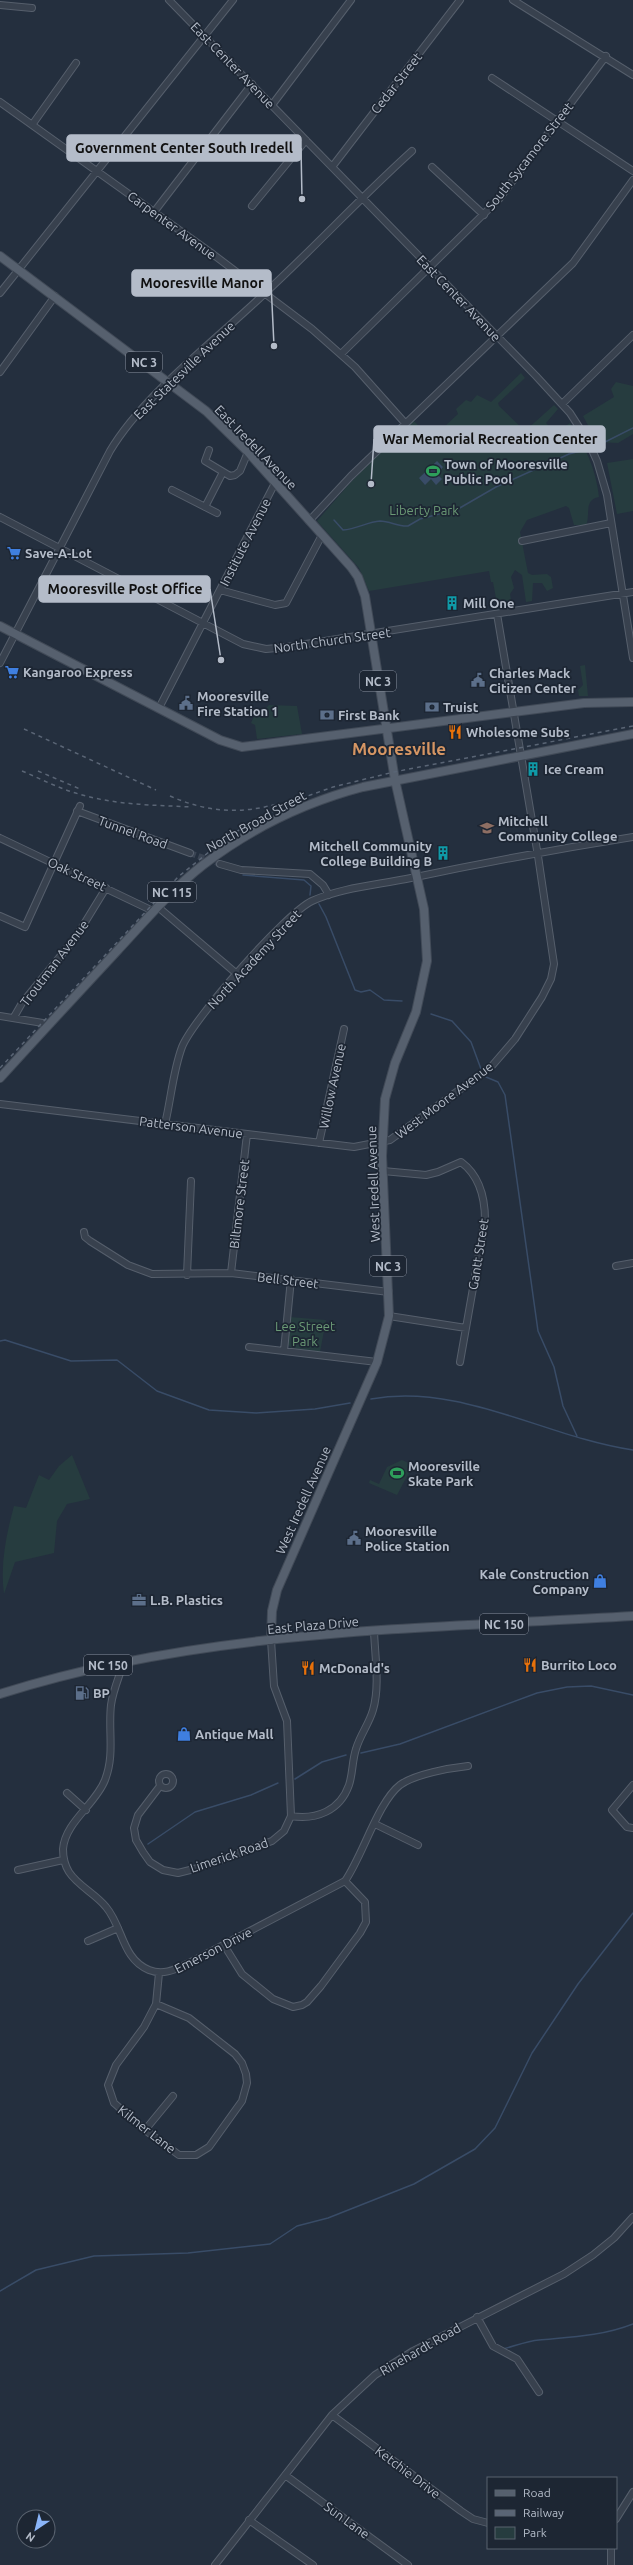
<svg xmlns="http://www.w3.org/2000/svg" width="633" height="2565" viewBox="0 0 633 2565" font-family="Ubuntu,sans-serif">
	<style>
		.green { fill: #263c3f }
		.water { fill: #394c67 }
		.lines { fill: none; stroke-linecap: round; stroke-linejoin: round }
		.stream { stroke: #394c67; stroke-width: 1.5 }
		.minor-tunnel { stroke: #3a4453; stroke-width: 6; stroke-dasharray: 6 3; stroke-linecap: butt }
		.minor-casing { stroke: #565f6c; stroke-width: 8 }
		.major-casing { stroke: #414a57; stroke-width: 10 }
		.minor { stroke: #38414e; stroke-width: 6 }
		.major { stroke: #56606e; stroke-width: 8 }
		.rail { stroke: #5a6575; stroke-width: 1.5; stroke-dasharray: 4 4; stroke-linecap: butt }
		.labels { text-anchor: middle; dominant-baseline: central; stroke-width: 3.5; stroke-linejoin: round; paint-order: stroke }
		.shield { fill: #1d2633; stroke: #878f9c; stroke-width: 1 }
		.shield-label { font-size: 12px; font-weight: bold; fill: #b4bcc9 }
		.street-label { font-size: 13px; fill: #b4bcc9; stroke: #1d2633 }
		.poi-label { font-size: 13px; font-weight: bold; fill: #b4bcc9; stroke: #1d2633; text-anchor: start }
		.park-label { font-size: 13px; fill: #6b9a76; stroke: #1d2633 }
		.district-label { font-size: 17px; font-weight: bold; fill: #d59563; stroke: #1d2633 }
		.leader { fill: none; stroke: #b4bcc9; stroke-width: 1.5 }
		.callout-dot { fill: #b4bcc9; stroke: #1d2633; stroke-width: 1.5 }
		.callout { fill: #b4bcc9; stroke: #b4bcc9; stroke-width: 1.5 }
		.callout-label { font-size: 14px; text-anchor: middle; font-weight: bold; fill: #111 }
	</style>
	<rect width="100%" height="100%" fill="#242f3e"/>
	<path class="green" d="M 521,373 L 525,378 L 498,403 L 499,406 L 525,431 L 554,405 L 558,409 L 546,423 L 555,433 L 570,423 C 585,446 596,469 599,497 C 583,500 591,515 586,525 L 574,525 L 569,508 L 566,506 L 527,520 L 520,532 L 528,573 L 532,575 L 547,574 L 551,577 L 553,588 L 547,591 L 542,583 L 533,583 L 532,601 L 526,602 L 522,575 L 515,570 L 511,577 L 514,588 L 510,594 L 512,606 L 498,609 L 493,582 L 491,582 L 489,571 L 369,591 L 359,568 L 317,521 L 351,482 L 413,420 L 431,439 L 458,414 L 456,409 L 466,400 L 471,402 L 477,395 L 491,402 Z
		M 616,382 L 633,386 L 633,434 L 618,443 L 597,442 L 583,416 L 614,397 L 611,389 Z
		M 633,459 L 633,511 L 617,514 L 607,463 Z
		M 585,665 L 588,696 L 579,696 L 578,690 L 583,685 L 580,666 Z
		M 269,705 L 297,706 L 302,734 L 257,739 L 255,725 L 251,723 L 255,714 L 259,715 Z
		M 290,1317 L 326,1320 L 320,1352 L 292,1348 L 288,1345 Z
		M 72,1455 L 90,1499 L 67,1504 L 57,1521 L 54,1553 L 15,1562 L 4,1594 C 0,1565 6,1535 14,1506 L 26,1508 L 39,1475 L 49,1480 L 59,1466 Z
		M 402,1460 L 413,1465 L 397,1495 L 369,1483 L 370,1480 L 379,1484 L 387,1467 Z"/>
	<path class="water" d="M 437,461 L 443,467 L 437,474 L 442,479 L 436,485 L 431,479 L 425,485 L 419,478 Z"/>
	<g class="lines">
		<path class="stream" d="M 601,444 L 633,428
			M 334,520 L 343,530 C 357,529 367,522 380,521 C 390,521 399,527 408,526 L 420,519 L 458,509 L 496,487 L 569,454 L 584,450
			M 243,875 L 304,880 L 311,886 L 310,895
			M 319,904 L 326,917 L 355,990 L 361,992 L 370,990 L 384,1000 L 402,1001
			M 431,1014 L 452,1021 L 471,1042 L 481,1069
			M 486,1077 L 498,1082 L 505,1095 L 538,1331 L 554,1367 L 563,1406 L 577,1436
			M 0,1341 L 5,1340 L 71,1361 L 117,1360 L 157,1391 L 209,1410 L 256,1413 L 315,1409 L 350,1403
			M 371,1399 C 462,1383 545,1437 633,1450
			M 361,1753 L 400,1744 L 537,1693 L 567,1687 L 591,1686 L 633,1695
			M 295,1779 L 322,1762 L 346,1755
			M 148,1844 L 195,1812 L 251,1795 L 278,1783
			M 0,2291 L 36,2270 L 94,2256 L 188,2253 L 270,2244 L 297,2226 L 328,2218 L 414,2184 L 475,2149 L 495,2128 L 532,2053 L 578,1984 L 633,1913
			M 503,2349 C 515,2346 527,2341 539,2340 C 571,2337 603,2336 633,2324"/>
		<path class="minor-tunnel" d="M 190,853 L 220,864"/>
		<defs>
			<path id="minor" d="M 169,0 L 536,376 L 570,413 L 588,441 L 597,461 L 607,495 L 633,658
				M 513,0 L 633,75
				M 0,5 L 32,8
				M 492,78 L 633,171
				M 0,102 L 210,252 L 312,329 L 355,367 L 405,423
				M 272,105 L 351,0
				M 32,125 L 76,63
				M 332,167 L 460,0
				M 432,167 L 484,215
				M 252,206 L 306,140
				M 154,212 L 252,84
				M 0,293 L 233,0
				M 341,354 L 499,199 L 606,56
				M 0,372 L 55,296
				M 562,404 L 633,335
				M 209,450 L 205,461 L 230,476 L 235,475 L 240,471 L 248,452
				M 172,490 L 217,513
				M 205,507 L 223,472
				M 0,517 L 243,644 L 266,649 L 287,647 L 633,592
				M 309,521 L 351,476 L 573,263 L 633,180
				M 522,541 L 611,523
				M 220,590 L 275,605 L 286,603 L 322,535
				M 0,663 L 110,451 C 143,395 216,340 264,294 C 314,248 361,197 412,151
				M 159,708 L 275,483
				M 77,811 L 190,853
				M 0,838 L 153,911
				M 220,864 L 241,870 L 310,874 L 323,885 L 329,895
				M 158,907 L 237,974
				M 0,916 L 25,927 L 80,806
				M 0,1016 L 49,1024
				M 14,1017 L 22,1003 L 76,937 L 106,888
				M 0,1104 L 354,1147 L 390,1140 L 491,1067 L 515,1039 L 542,997 L 551,979 L 554,964 L 538,856 L 497,614
				M 165,1124 C 171,1099 173,1071 182,1047 C 193,1019 286,913 312,901 C 340,888 376,885 406,879 C 482,863 557,849 633,837
				M 319,1143 L 344,1029
				M 383,1171 L 426,1175 L 438,1172 L 461,1162 C 480,1176 485,1197 485,1220 L 460,1362
				M 84,1232 L 85,1237 L 90,1241 L 128,1265 L 152,1274 L 231,1273 L 389,1292
				M 616,1266 L 633,1263
				M 231,1273 L 247,1134
				M 187,1275 L 191,1181
				M 389,1316 L 466,1328
				M 249,1347 L 377,1362
				M 284,1351 L 291,1279
				M 124,1661 C 120,1675 113,1690 111,1705 C 108,1731 115,1754 105,1780 C 96,1804 65,1822 63,1849 C 63,1858 64,1864 69,1872 C 78,1886 96,1894 106,1907 C 123,1927 122,1959 149,1970 C 164,1976 176,1969 189,1963 L 345,1881 C 363,1855 378,1802 400,1785 C 415,1774 450,1768 468,1766
				M159 1781a7 7 0 1 1 14 0a7 7 0 1 1-14 0Z
				M 633,1785 L 612,1810 L 627,1827 L 633,1828
				M 160,1786 L 138,1815 L 134,1828 L 136,1840 L 143,1852 L 150,1862 L 163,1870 L 178,1873 L 198,1868 L 272,1841 L 284,1831 L 291,1816 L 287,1721 L 274,1686 L 271,1640
				M 67,1793 L 86,1810
				M 291,1816 C 316,1820 340,1811 349,1785 C 353,1773 352,1761 356,1749 C 360,1735 369,1724 373,1710 C 380,1686 375,1657 374,1631
				M 375,1824 L 418,1845
				M 18,1870 L 63,1860
				M 88,1941 L 118,1928
				M 224,1945 L 242,1974 L 273,1999 L 293,2007 L 302,2005 L 307,2002 L 321,1986 L 360,1933 L 366,1922 L 365,1902 L 345,1881
				M 156,2004 L 189,2018 L 235,2054 L 242,2063 L 246,2074 L 247,2083 L 242,2101 L 209,2147 L 196,2155 L 179,2155 L 145,2130 L 114,2103 L 108,2085 L 116,2065 L 144,2027 L 156,2004 L 159,1973
				M 145,2130 L 173,2096
				M 477,2317 L 493,2346 L 517,2359 L 539,2392
				M 332,2415 L 461,2511 L 473,2519 L 488,2523
				M 285,2475 L 408,2565
				M 616,2519 L 633,2492
				M 249,2520 L 313,2565
				M 611,2548 L 611,2565
				M 215,2565 L 332,2415 L 375,2375 L 413,2351 L 564,2274 L 593,2255 L 614,2238 L 633,2217"/>
			<path id="major" d="M 0,256 L 206,411 L 248,452 L 351,567 L 358,577 L 365,596 L 395,780 L 424,909 L 427,961 L 416,1012 L 395,1063 L 385,1099 L 382,1156 L 389,1316 L 377,1362 L 277,1590 L 272,1611 L 271,1640
				M 0,626 L 220,740 L 242,747 L 584,703 L 633,702
				M 0,1078 C 39,1035 78,993 117,951 C 145,921 171,890 203,865 C 250,829 306,802 363,787 L 633,734
				M 0,1694 C 203,1629 422,1629 633,1616"/>
		</defs>
		<use href="#minor" class="minor-casing"/>
		<use href="#major" class="major-casing"/>
		<use href="#minor" class="minor"/>
		<use href="#major" class="major"/>
		<path class="rail" d="M 24,729 L 156,790
			M 22,771 C 41,779 60,789 79,794 C 115,805 154,805 191,807
			M 38,771 L 80,789
			M 170,796 C 206,812 241,815 280,803
			M 0,1068 L 178,877 L 225,839 L 255,820 L 299,799 L 333,787 L 394,772 L 633,726"/>
	</g>
	<defs>
		<symbol id="stadium-bare" viewBox="-9 -9 18 18"><path d="M0-5a6.5 5 0 1 0 0 10a6.5 5 0 1 0 0-10ZM-3.5-1.8h7v3.6h-7Z" fill="#2e9e5b" stroke="#1d2633" stroke-width="2.5" paint-order="stroke"/></symbol>
		<symbol id="supermarket-bare" viewBox="-9 -9 18 18"><path d="M-6-5.5h2.5l.6 2H6L4.5 2H-2.5L-4.4-4H-6ZM-1.5 3.2a1.3 1.3 0 1 0 .1 0ZM3 3.2a1.3 1.3 0 1 0 .1 0Z" fill="#3f7fe0" stroke="#1d2633" stroke-width="2.5" paint-order="stroke"/></symbol>
		<symbol id="building-bare" viewBox="-9 -9 18 18"><path d="M-4-6H4V6H1V3H-1V6H-4ZM-2.5-4.3h1.7v1.8h-1.7ZM.8-4.3h1.7v1.8H.8ZM-2.5-1h1.7V.8h-1.7ZM.8-1h1.7V.8H.8Z" fill="#0f9aa8" stroke="#1d2633" stroke-width="2.5" paint-order="stroke"/></symbol>
		<symbol id="civic-bare" viewBox="-9 -9 18 18"><path d="M-.6-6.5H3V-4.5H.6V-3L4-1V1h2V6H-6V1h2V-1L-.6-3ZM-1.2 2.5V6h2.4V2.5Z" fill="#5c6f8a" stroke="#1d2633" stroke-width="2.5" paint-order="stroke"/></symbol>
		<symbol id="bank-bare" viewBox="-9 -9 18 18"><path d="M-6-4H6V4H-6ZM0-2.3a2.3 2.3 0 1 0 0 4.6a2.3 2.3 0 1 0 0-4.6Z" fill="#5c6f8a" stroke="#1d2633" stroke-width="2.5" paint-order="stroke"/></symbol>
		<symbol id="restaurant-bare" viewBox="-9 -9 18 18"><path d="M-5-6h1v4h1v-4h1v4h1v-4h1v5L-1.5 .5V6h-2V.5L-5-1ZM5-6V6H3V1.5H1.5Q1.5-4 5-6Z" fill="#e8710a" stroke="#1d2633" stroke-width="2.5" paint-order="stroke"/></symbol>
		<symbol id="university-bare" viewBox="-9 -9 18 18"><path d="M0-5L7-2L0 1L-7-2ZM-4 1L0 2.5L4 1V4Q0 6-4 4Z" fill="#8d6e63" stroke="#1d2633" stroke-width="2.5" paint-order="stroke"/></symbol>
		<symbol id="shop-bare" viewBox="-9 -9 18 18"><path d="M-5-2.5h2.3a2.7 3.5 0 0 1 5.4 0H5L5.5 6h-11ZM-1.5-2.5h3a1.5 2.3 0 0 0-3 0Z" fill="#3f7fe0" stroke="#1d2633" stroke-width="2.5" paint-order="stroke"/></symbol>
		<symbol id="office-bare" viewBox="-9 -9 18 18"><path d="M-6-3h4V-5.5h4V-3h4V5H-6ZM-1-4.5V-3h2v-1.5ZM-6 0V1H6V0Z" fill="#5c6f8a" stroke="#1d2633" stroke-width="2.5" paint-order="stroke"/></symbol>
		<symbol id="fuel-bare" viewBox="-9 -9 18 18"><path d="M-5.5-6h7V0h2V4h1.3V-2.5L3-4.5l.8-.8L6-3V5H2.5V1h-1V6h-7ZM-4.2-4.7v3.2H.2V-4.7Z" fill="#5c6f8a" stroke="#1d2633" stroke-width="2.5" paint-order="stroke"/></symbol>
	</defs>
	<g fill-rule="evenodd">
		<use href="#stadium-bare" x="423" y="461" width="20" height="20"/>
		<use href="#supermarket-bare" x="4" y="543" width="20" height="20"/>
		<use href="#building-bare" x="442" y="593" width="20" height="20"/>
		<use href="#supermarket-bare" x="2" y="662" width="20" height="20"/>
		<use href="#civic-bare" x="468" y="670" width="20" height="20"/>
		<use href="#civic-bare" x="176" y="693" width="20" height="20"/>
		<use href="#bank-bare" x="422" y="697" width="20" height="20"/>
		<use href="#bank-bare" x="317" y="705" width="20" height="20"/>
		<use href="#restaurant-bare" x="445" y="722" width="20" height="20"/>
		<use href="#building-bare" x="523" y="759" width="20" height="20"/>
		<use href="#university-bare" x="477" y="818" width="20" height="20"/>
		<use href="#building-bare" x="433" y="843" width="20" height="20"/>
		<use href="#stadium-bare" x="387" y="1463" width="20" height="20"/>
		<use href="#civic-bare" x="344" y="1528" width="20" height="20"/>
		<use href="#shop-bare" x="590" y="1571" width="20" height="20"/>
		<use href="#office-bare" x="129" y="1590" width="20" height="20"/>
		<use href="#restaurant-bare" x="520" y="1655" width="20" height="20"/>
		<use href="#restaurant-bare" x="298" y="1658" width="20" height="20"/>
		<use href="#fuel-bare" x="72" y="1683" width="20" height="20"/>
		<use href="#shop-bare" x="174" y="1724" width="20" height="20"/>
	</g>
	<g class="labels">
		<g class="shield">
			<rect x="126" y="352" width="36" height="20" rx="3"/>
			<rect x="360" y="671" width="36" height="20" rx="3"/>
			<rect x="148" y="882" width="48" height="20" rx="3"/>
			<rect x="370" y="1256" width="36" height="20" rx="3"/>
			<rect x="480" y="1614" width="48" height="20" rx="3"/>
			<rect x="84" y="1655" width="48" height="20" rx="3"/>
		</g>
		<g class="shield-label">
			<text x="144" y="362">NC 3</text>
			<text x="378" y="681">NC 3</text>
			<text x="172" y="892">NC 115</text>
			<text x="388" y="1266">NC 3</text>
			<text x="504" y="1624">NC 150</text>
			<text x="108" y="1665">NC 150</text>
		</g>
		<g class="street-label">
			<text transform="translate(233 65) rotate(46)">East Center Avenue</text>
			<text transform="translate(396 83) rotate(-52)">Cedar Street</text>
			<text transform="translate(529 156) rotate(-52)">South Sycamore Street</text>
			<text transform="translate(172 225) rotate(36)">Carpenter Avenue</text>
			<text transform="translate(459 298) rotate(46)">East Center Avenue</text>
			<text transform="translate(184 370) rotate(-44)">East Statesville Avenue</text>
			<text transform="translate(256 447) rotate(46)">East Iredell Avenue</text>
			<text transform="translate(245 542) rotate(-63)">Institute Avenue</text>
			<text transform="translate(332 640) rotate(-8)">North Church Street</text>
			<text transform="translate(256 821) rotate(-29)">North Broad Street</text>
			<text transform="translate(133 832) rotate(20)">Tunnel Road</text>
			<text transform="translate(77 874) rotate(25)">Oak Street</text>
			<text transform="translate(254 959) rotate(-47)">North Academy Street</text>
			<text transform="translate(54 963) rotate(-53)">Troutman Avenue</text>
			<text transform="translate(332 1086) rotate(-78)">Willow Avenue</text>
			<text transform="translate(444 1100) rotate(-37)">West Moore Avenue</text>
			<text transform="translate(191 1127) rotate(7)">Patterson Avenue</text>
			<text transform="translate(373 1184) rotate(-92)">West Iredell Avenue</text>
			<text transform="translate(239 1204) rotate(-83)">Biltmore Street</text>
			<text transform="translate(478 1254) rotate(-81)">Gantt Street</text>
			<text transform="translate(288 1280) rotate(7)">Bell Street</text>
			<text transform="translate(303 1500) rotate(-66)">West Iredell Avenue</text>
			<text transform="translate(313 1625) rotate(-5)">East Plaza Drive</text>
			<text transform="translate(229 1855) rotate(-19)">Limerick Road</text>
			<text transform="translate(213 1950) rotate(-27)">Emerson Drive</text>
			<text transform="translate(147 2129) rotate(38)">Kilmer Lane</text>
			<text transform="translate(420 2349) rotate(-30)">Rinehardt Road</text>
			<text transform="translate(408 2472) rotate(37)">Ketchie Drive</text>
			<text transform="translate(347 2520) rotate(36)">Sun Lane</text>
		</g>
		<g class="poi-label">
			<text x="444" y="464">Town of Mooresville<tspan x="444" dy="15">Public Pool</tspan></text>
			<text x="25" y="553">Save-A-Lot</text>
			<text x="463" y="603">Mill One</text>
			<text x="23" y="672">Kangaroo Express</text>
			<text x="489" y="673">Charles Mack<tspan x="489" dy="15">Citizen Center</tspan></text>
			<text x="197" y="696">Mooresville<tspan x="197" dy="15">Fire Station 1</tspan></text>
			<text x="443" y="707">Truist</text>
			<text x="338" y="715">First Bank</text>
			<text x="466" y="732">Wholesome Subs</text>
			<text x="544" y="769">Ice Cream</text>
			<text x="498" y="821">Mitchell<tspan x="498" dy="15">Community College</tspan></text>
			<text x="432" y="846" text-anchor="end">Mitchell Community<tspan x="432" dy="15">College Building B</tspan></text>
			<text x="408" y="1466">Mooresville<tspan x="408" dy="15">Skate Park</tspan></text>
			<text x="365" y="1531">Mooresville<tspan x="365" dy="15">Police Station</tspan></text>
			<text x="589" y="1574" text-anchor="end">Kale Construction<tspan x="589" dy="15">Company</tspan></text>
			<text x="150" y="1600">L.B. Plastics</text>
			<text x="541" y="1665">Burrito Loco</text>
			<text x="319" y="1668">McDonald's</text>
			<text x="93" y="1693">BP</text>
			<text x="195" y="1734">Antique Mall</text>
		</g>
		<g class="park-label">
			<text x="424" y="510">Liberty Park</text>
			<text x="305" y="1326">Lee Street<tspan x="305" dy="15">Park</tspan></text>
		</g>
		<g class="district-label">
			<text x="399" y="748">Mooresville</text>
		</g>
	</g>
	<path class="leader" d="M302 199L301 148M274 346L271 283M371 484L374 439M221 660L210 589"/>
	<g class="callout-dot">
		<circle cx="302" cy="199" r="4"/>
		<circle cx="274" cy="346" r="4"/>
		<circle cx="371" cy="484" r="4"/>
		<circle cx="221" cy="660" r="4"/>
	</g>
	<g class="callout">
		<rect x="67" y="135" width="234" height="26" rx="4"/>
		<rect x="132" y="270" width="139" height="26" rx="4"/>
		<rect x="374" y="426" width="231" height="26" rx="4"/>
		<rect x="39" y="576" width="171" height="26" rx="4"/>
	</g>
	<g class="callout-label">
		<text x="184" y="153">Government Center South Iredell</text>
		<text x="202" y="288">Mooresville Manor</text>
		<text x="490" y="444">War Memorial Recreation Center</text>
		<text x="125" y="594">Mooresville Post Office</text>
	</g>
	<rect x="487" y="2477" width="130" height="72" fill="#1d2633" stroke="#59626f"/>
	<rect x="495" y="2490" width="20" height="6" fill="#56606e" stroke="#59626f"/>
	<text x="523" y="2497" font-size="12" fill="#b4bcc9">Road</text>
	<rect x="495" y="2510" width="20" height="6" fill="#5a6575" stroke="#59626f"/>
	<text x="523" y="2517" font-size="12" fill="#b4bcc9">Railway</text>
	<rect x="495" y="2527" width="20" height="12" fill="#263c3f" stroke="#59626f"/>
	<text x="523" y="2537" font-size="12" fill="#b4bcc9">Park</text>
	<g transform="translate(36 2529) rotate(215)"><circle r="19" fill="#1d2633" stroke="#59626f"/>
	<path d="M0-3L7 15L0 10L-7 15Z" fill="#8ab4f8"/>
	<text y="-6" font-size="11" font-weight="bold" text-anchor="middle" fill="#b4bcc9">N</text>
	</g>
</svg>
